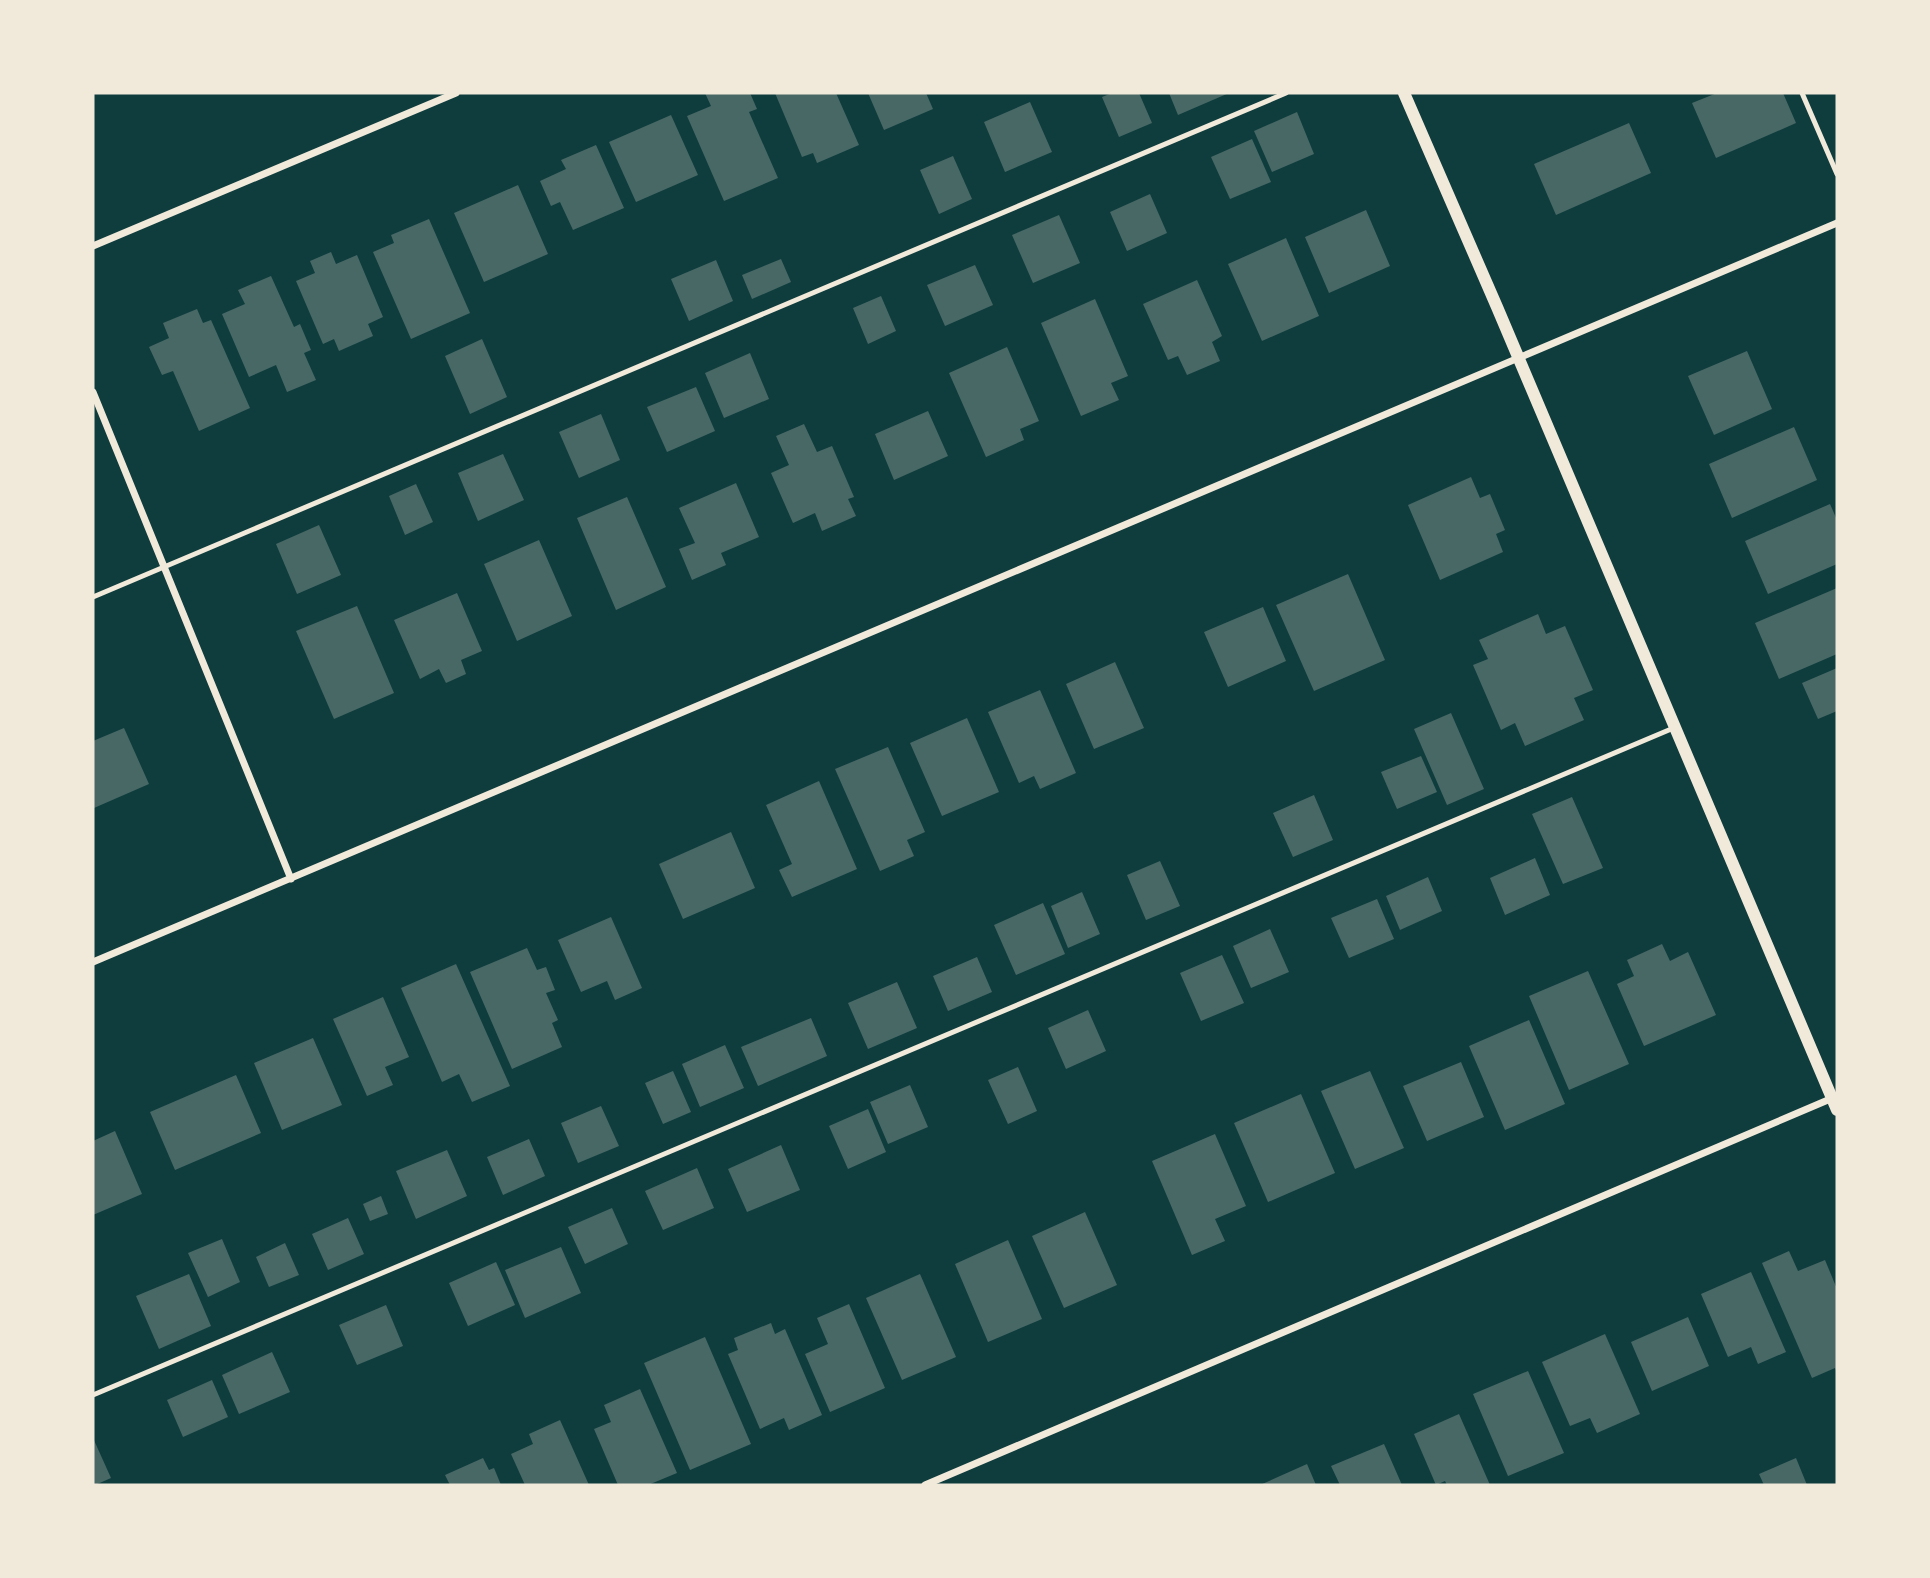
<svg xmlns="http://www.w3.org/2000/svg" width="1930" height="1578" viewBox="0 0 1930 1578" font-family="'Asap Condensed',sans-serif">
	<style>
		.building { fill: #486865 }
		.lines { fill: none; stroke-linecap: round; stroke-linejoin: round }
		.service { stroke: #f1e9da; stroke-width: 5 }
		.minor { stroke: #f1e9da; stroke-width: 7 }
		.tertiary { stroke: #f1e9da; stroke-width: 12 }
	</style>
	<rect width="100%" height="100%" fill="#0f3d3e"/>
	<path class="building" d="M 705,93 L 750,93 L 757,109 L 749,112 L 778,178 L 724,201 L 687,116 L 711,106 Z
		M 775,93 L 836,93 L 859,145 L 817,163 L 813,153 L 802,157 Z
		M 868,93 L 926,93 L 933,109 L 884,130 Z
		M 1112,93 L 1139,93 L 1152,123 L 1119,137 L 1102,97 Z
		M 1169,93 L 1229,93 L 1178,115 Z
		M 1717,93 L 1783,93 L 1796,123 L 1716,158 L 1692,103 Z
		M 1030,102 L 1052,152 L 1005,172 L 984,122 Z
		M 1297,112 L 1314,154 L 1272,172 L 1254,131 Z
		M 671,115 L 698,175 L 636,202 L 609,142 Z
		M 1629,123 L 1651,173 L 1556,215 L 1534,164 Z
		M 1252,139 L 1271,182 L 1230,199 L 1211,157 Z
		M 596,145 L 624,208 L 573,230 L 560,202 L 551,206 L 540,181 L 566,169 L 561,160 Z
		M 953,156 L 972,199 L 939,214 L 920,170 Z
		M 518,185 L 548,254 L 484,282 L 454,213 Z
		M 1150,194 L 1167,233 L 1127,251 L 1110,212 Z
		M 1366,210 L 1390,266 L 1329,293 L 1305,237 Z
		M 1059,215 L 1080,263 L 1033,283 L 1012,235 Z
		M 429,219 L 470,313 L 411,339 L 373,252 L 394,243 L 391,235 Z
		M 1286,238 L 1319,316 L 1262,341 L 1228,264 Z
		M 331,252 L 336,264 L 357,255 L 383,317 L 368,324 L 373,336 L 339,351 L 334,339 L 323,344 L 296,281 L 315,273 L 310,261 Z
		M 781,259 L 791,282 L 752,299 L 742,275 Z
		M 716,260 L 733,301 L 689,321 L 671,279 Z
		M 975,265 L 993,305 L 945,326 L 927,285 Z
		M 271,276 L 294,327 L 300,324 L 311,350 L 304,353 L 316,380 L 287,392 L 276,365 L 249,377 L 222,314 L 245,304 L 238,290 Z
		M 1197,280 L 1222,336 L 1212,342 L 1220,361 L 1187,375 L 1178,356 L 1168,360 L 1143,304 Z
		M 881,296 L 896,331 L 868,344 L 853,308 Z
		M 1095,299 L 1128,376 L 1111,383 L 1119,400 L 1081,416 L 1041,323 Z
		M 197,309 L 203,323 L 211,320 L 250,408 L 199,431 L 173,371 L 162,375 L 149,347 L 169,338 L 163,323 Z
		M 482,339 L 507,397 L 470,414 L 445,356 Z
		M 1007,347 L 1039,421 L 1020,429 L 1024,440 L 986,457 L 949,373 Z
		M 1747,351 L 1772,409 L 1714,435 L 1688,376 Z
		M 750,353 L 769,399 L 724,418 L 705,373 Z
		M 696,387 L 715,431 L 667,452 L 647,407 Z
		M 928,411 L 948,456 L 894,480 L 875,434 Z
		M 601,414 L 620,460 L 579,478 L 559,432 Z
		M 804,424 L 817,452 L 832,446 L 854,497 L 848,499 L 856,516 L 822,531 L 815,513 L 793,523 L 771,473 L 789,465 L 776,436 Z
		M 1794,427 L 1817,480 L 1732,518 L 1709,464 Z
		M 503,454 L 524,500 L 478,521 L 458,473 Z
		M 1471,477 L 1480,498 L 1490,494 L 1505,530 L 1496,534 L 1503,552 L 1440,580 L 1408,505 Z
		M 736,483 L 759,537 L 721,553 L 726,565 L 692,580 L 679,549 L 695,543 L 679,508 Z
		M 416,484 L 433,522 L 405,535 L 389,496 Z
		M 627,497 L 666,587 L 616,610 L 577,518 Z
		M 1830,504 L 1837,520 L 1837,564 L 1768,594 L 1745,541 Z
		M 319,525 L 341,575 L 297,594 L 276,544 Z
		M 539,540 L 572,616 L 517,641 L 484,564 Z
		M 1348,574 L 1385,660 L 1314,691 L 1276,605 Z
		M 1837,588 L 1837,654 L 1779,679 L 1755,623 Z
		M 457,593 L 482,651 L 461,660 L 466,674 L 446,683 L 439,669 L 420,679 L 394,620 Z
		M 357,606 L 394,693 L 334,719 L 296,631 Z
		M 1263,607 L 1286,661 L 1228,687 L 1204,632 Z
		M 1538,614 L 1546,634 L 1565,626 L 1593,690 L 1574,698 L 1584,720 L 1525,746 L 1515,723 L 1501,730 L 1473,665 L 1488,659 L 1479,640 Z
		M 1115,662 L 1144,728 L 1094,749 L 1066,684 Z
		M 1837,668 L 1837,711 L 1818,719 L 1802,683 Z
		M 1040,690 L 1076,773 L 1040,789 L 1034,776 L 1019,783 L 988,712 Z
		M 1451,713 L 1484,789 L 1447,805 L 1414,729 Z
		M 967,718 L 999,792 L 942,816 L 910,743 Z
		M 124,728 L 149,784 L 94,808 L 93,741 Z
		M 888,747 L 925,832 L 907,840 L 914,856 L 880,871 L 835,769 Z
		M 1421,756 L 1437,792 L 1397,809 L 1381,772 Z
		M 819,781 L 857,869 L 792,897 L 779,870 L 792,864 L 766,805 Z
		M 1314,795 L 1333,840 L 1293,857 L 1273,813 Z
		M 1572,797 L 1603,868 L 1563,884 L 1532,814 Z
		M 731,832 L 755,888 L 683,919 L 659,864 Z
		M 1535,858 L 1550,895 L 1505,915 L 1490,878 Z
		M 1160,861 L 1180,906 L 1146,920 L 1127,875 Z
		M 1428,877 L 1442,911 L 1400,930 L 1386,896 Z
		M 1082,892 L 1100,934 L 1068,948 L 1051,906 Z
		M 1377,899 L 1394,939 L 1349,958 L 1331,918 Z
		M 1043,903 L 1065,954 L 1016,975 L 994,925 Z
		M 611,917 L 642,988 L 615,1000 L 607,981 L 581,992 L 558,940 Z
		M 1270,929 L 1289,972 L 1251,988 L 1233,946 Z
		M 1662,944 L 1670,961 L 1688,952 L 1716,1015 L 1644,1046 L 1617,984 L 1634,976 L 1627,960 Z
		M 527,948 L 537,970 L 546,967 L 555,990 L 546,993 L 558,1020 L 552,1023 L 562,1047 L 512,1069 L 470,972 Z
		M 1222,955 L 1244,1003 L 1201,1021 L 1180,973 Z
		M 977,957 L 992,992 L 948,1011 L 933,976 Z
		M 456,964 L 510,1086 L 472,1102 L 459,1074 L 442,1082 L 401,988 Z
		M 1588,971 L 1629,1064 L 1569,1090 L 1529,996 Z
		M 897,982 L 917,1028 L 868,1049 L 848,1003 Z
		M 383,997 L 409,1057 L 385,1067 L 393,1085 L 367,1096 L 333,1019 Z
		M 1088,1010 L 1106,1051 L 1066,1069 L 1048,1028 Z
		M 811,1018 L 827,1056 L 758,1086 L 741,1047 Z
		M 1529,1020 L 1565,1104 L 1505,1130 L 1469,1046 Z
		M 313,1038 L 342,1105 L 282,1130 L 254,1063 Z
		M 725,1045 L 744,1088 L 700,1107 L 682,1064 Z
		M 1461,1062 L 1484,1117 L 1427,1141 L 1403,1086 Z
		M 1018,1067 L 1037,1111 L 1008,1124 L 988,1080 Z
		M 673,1071 L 691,1112 L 663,1124 L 645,1083 Z
		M 1370,1071 L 1404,1148 L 1355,1169 L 1321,1091 Z
		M 236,1075 L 261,1133 L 175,1170 L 150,1112 Z
		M 910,1085 L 928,1127 L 888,1144 L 870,1102 Z
		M 1301,1094 L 1335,1173 L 1268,1202 L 1234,1123 Z
		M 601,1106 L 619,1146 L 578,1163 L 561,1123 Z
		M 868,1109 L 886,1152 L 848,1169 L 829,1126 Z
		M 115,1131 L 142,1194 L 93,1215 L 93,1141 Z
		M 1215,1134 L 1246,1206 L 1215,1219 L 1225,1241 L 1192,1255 L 1152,1161 Z
		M 529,1139 L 545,1176 L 503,1195 L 487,1157 Z
		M 781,1145 L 800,1190 L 747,1212 L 728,1169 Z
		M 447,1150 L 467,1196 L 416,1219 L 396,1171 Z
		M 697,1168 L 714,1208 L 663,1230 L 645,1191 Z
		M 381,1196 L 388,1214 L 370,1221 L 363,1204 Z
		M 612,1208 L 628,1244 L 585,1264 L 568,1227 Z
		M 1085,1212 L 1117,1285 L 1064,1308 L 1032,1236 Z
		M 348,1218 L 364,1254 L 328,1270 L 312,1234 Z
		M 222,1239 L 240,1282 L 208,1297 L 188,1253 Z
		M 1008,1240 L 1042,1319 L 988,1342 L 955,1264 Z
		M 285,1243 L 299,1275 L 269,1287 L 256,1257 Z
		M 561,1247 L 581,1293 L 525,1318 L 505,1270 Z
		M 1789,1251 L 1798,1271 L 1825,1260 L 1837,1289 L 1837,1373 L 1835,1368 L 1812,1378 L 1762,1263 Z
		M 496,1262 L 515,1305 L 468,1326 L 449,1283 Z
		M 1751,1272 L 1786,1352 L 1758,1364 L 1751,1347 L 1728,1357 L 1701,1294 Z
		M 189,1274 L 211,1326 L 159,1349 L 136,1296 Z
		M 920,1274 L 956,1357 L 902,1380 L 866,1298 Z
		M 849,1304 L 885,1388 L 830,1412 L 805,1354 L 828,1344 L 817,1318 Z
		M 386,1305 L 403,1346 L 357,1365 L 339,1325 Z
		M 1688,1317 L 1709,1366 L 1652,1391 L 1631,1342 Z
		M 771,1323 L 775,1334 L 785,1329 L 822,1415 L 789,1430 L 784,1418 L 760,1429 L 728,1354 L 738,1350 L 734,1338 Z
		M 1605,1334 L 1640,1414 L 1597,1433 L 1590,1418 L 1570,1426 L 1542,1362 Z
		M 705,1337 L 751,1444 L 690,1470 L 644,1363 Z
		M 272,1352 L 290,1392 L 239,1414 L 222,1375 Z
		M 1528,1371 L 1564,1453 L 1508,1476 L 1473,1394 Z
		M 212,1380 L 228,1417 L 183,1437 L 167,1400 Z
		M 640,1389 L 677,1473 L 648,1485 L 618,1485 L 594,1429 L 611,1422 L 604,1405 Z
		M 1459,1414 L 1490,1485 L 1447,1485 L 1445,1481 L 1436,1485 L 1414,1434 Z
		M 560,1420 L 589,1485 L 525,1485 L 511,1454 L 533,1444 L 529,1434 Z
		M 93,1438 L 111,1478 L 95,1485 L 93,1485 Z
		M 1384,1444 L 1402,1485 L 1340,1485 L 1331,1466 Z
		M 483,1458 L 489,1470 L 494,1468 L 501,1485 L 450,1485 L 445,1475 Z
		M 1796,1458 L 1807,1485 L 1764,1485 L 1759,1474 Z
		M 1307,1464 L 1316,1485 L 1260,1485 Z"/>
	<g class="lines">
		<path class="service" d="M 1802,93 L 1837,174
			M 93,597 L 1286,93
			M 93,1395 L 1676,727"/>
		<path class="minor" d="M 93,246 L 456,93
			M 93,392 L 291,879
			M 93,962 L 1837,223
			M 925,1485 L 1835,1097"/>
		<path class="tertiary" d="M 1404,93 L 1497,307 L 1837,1110"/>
	</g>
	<rect width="1930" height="1578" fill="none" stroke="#f1e9da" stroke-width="189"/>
</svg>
